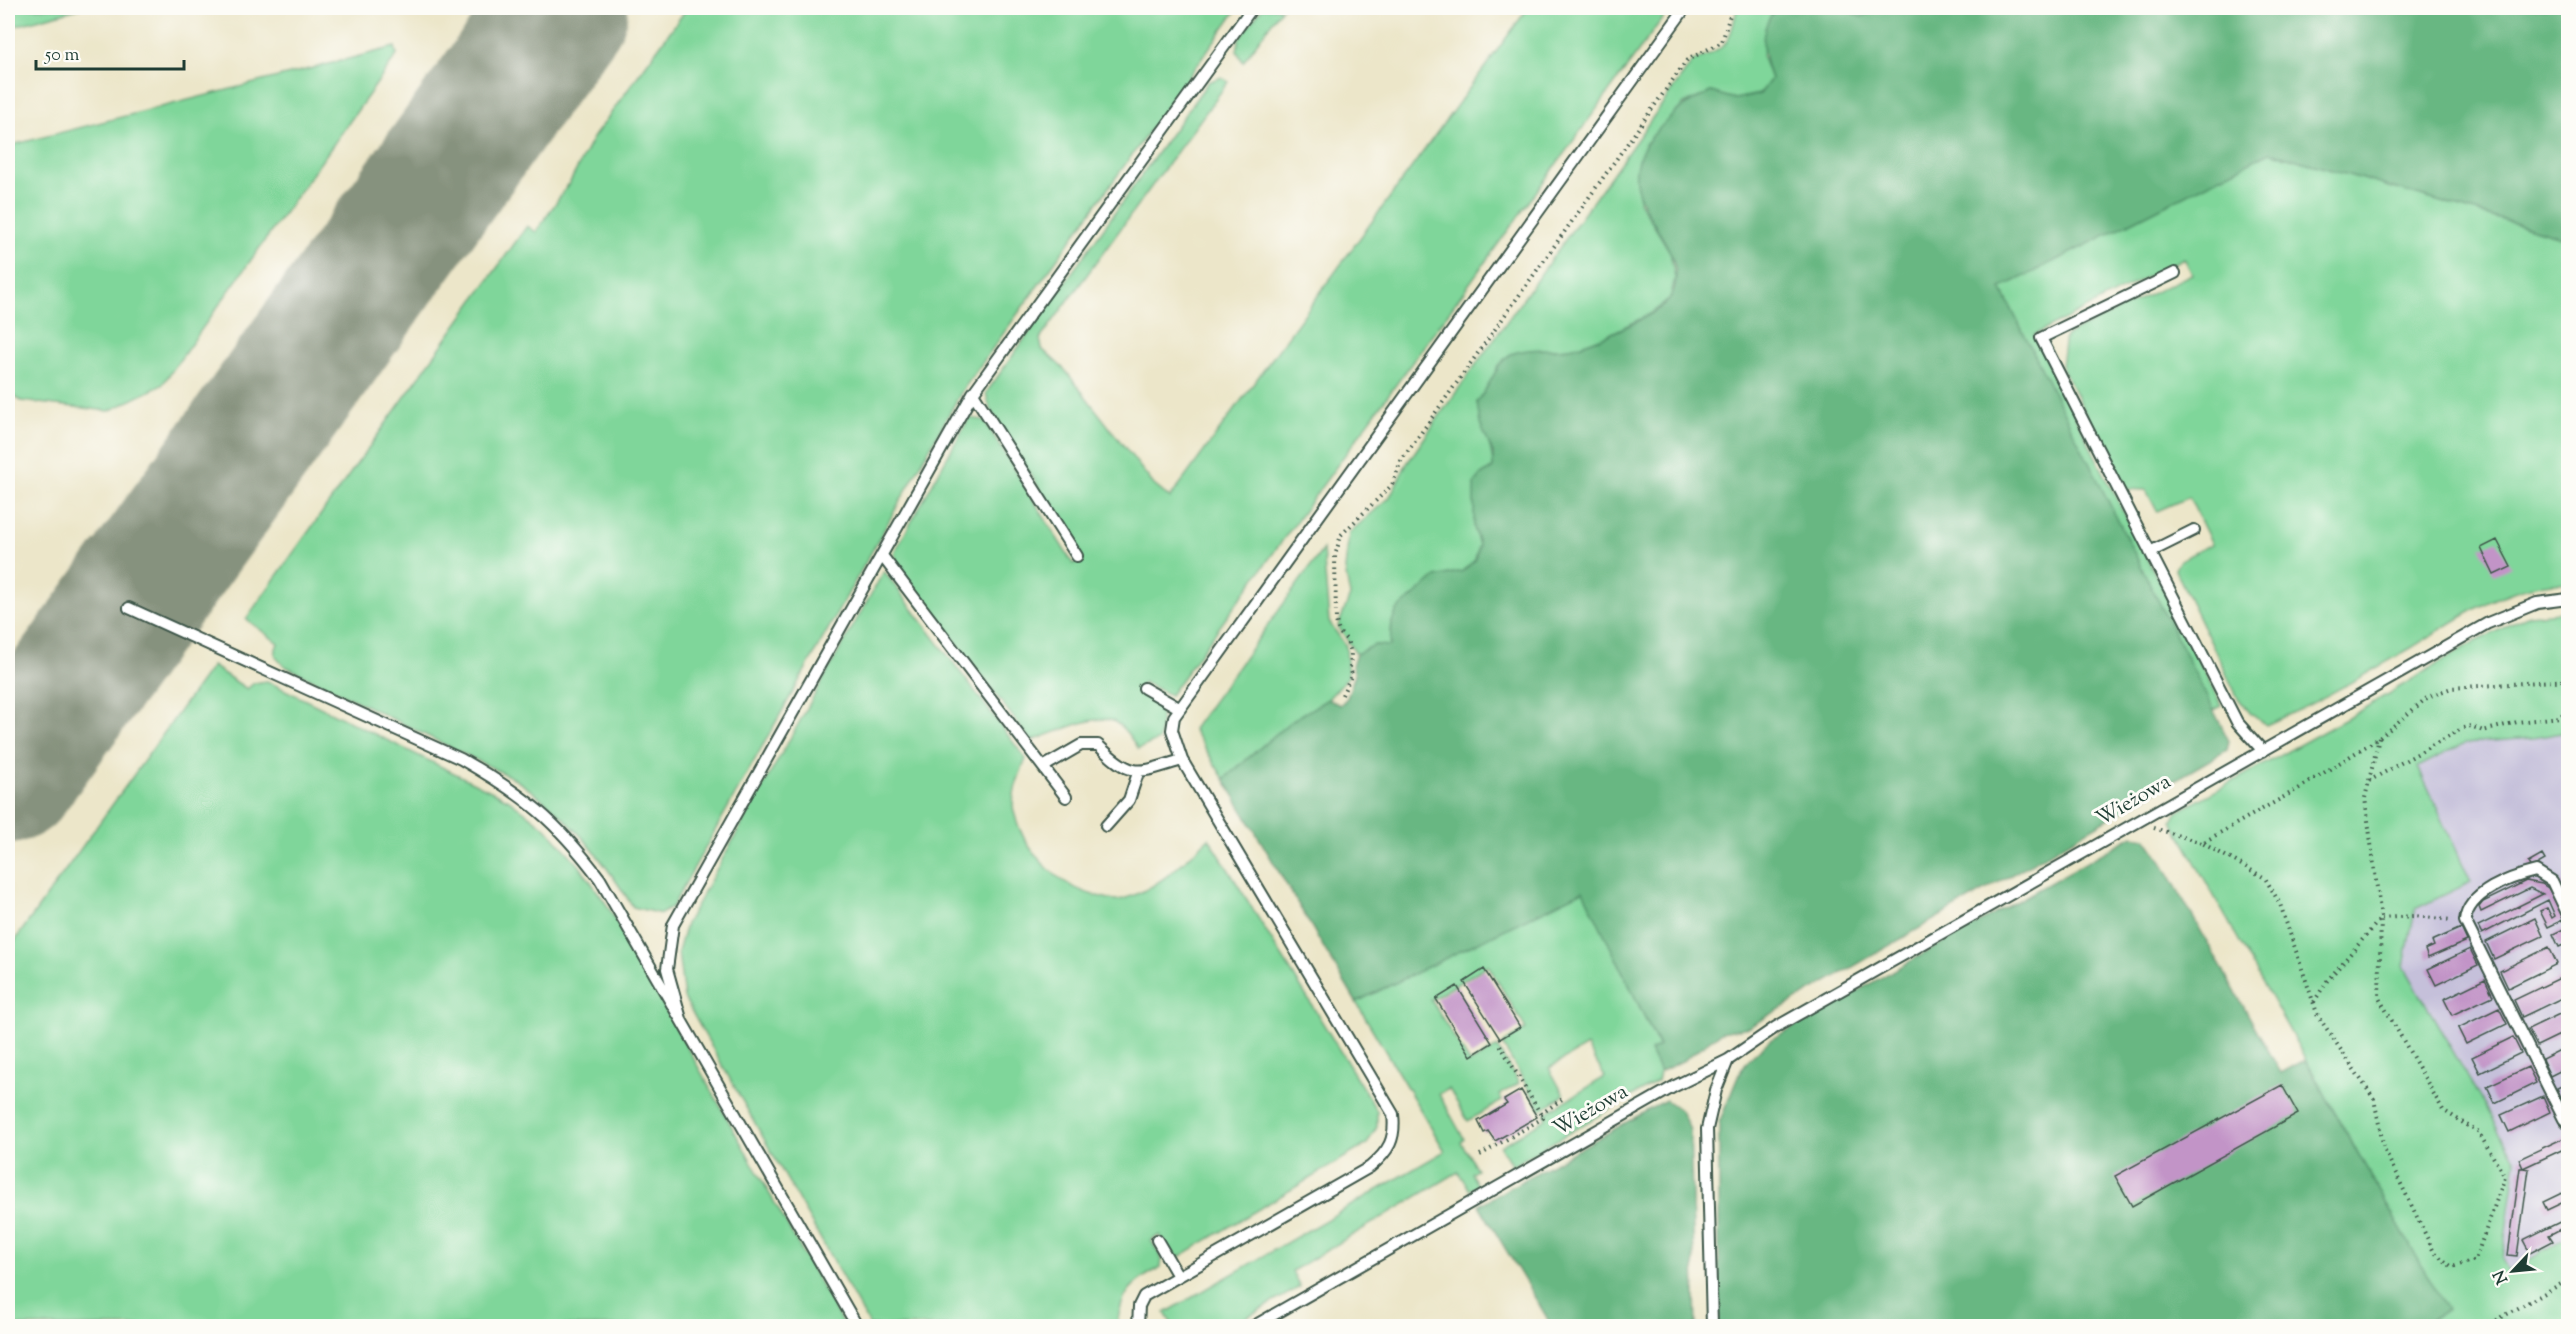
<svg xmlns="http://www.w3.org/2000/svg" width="2576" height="1334" viewBox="0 0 2576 1334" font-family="'Sorts Mill Goudy',serif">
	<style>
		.industrial { fill: #c5c0da }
		.green { fill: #7fd69a; stroke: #4f8a67; stroke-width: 1.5 }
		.forest { fill: #67b782; stroke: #437a5b; stroke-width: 1.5 }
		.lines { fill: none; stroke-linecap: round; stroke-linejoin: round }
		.runway { stroke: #86927e; stroke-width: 134 }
		.building { fill: #c294c7 }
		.lane-casing { stroke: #3e564a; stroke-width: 14 }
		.path { stroke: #3e564a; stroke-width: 4; stroke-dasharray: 1.5 4.5; stroke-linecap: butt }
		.lane { stroke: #fff; stroke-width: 10 }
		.labels { text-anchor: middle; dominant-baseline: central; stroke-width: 6; stroke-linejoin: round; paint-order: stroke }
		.street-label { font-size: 21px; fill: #1f3d34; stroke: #fdfcf7 }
	</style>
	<rect width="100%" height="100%" fill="#fdfcf7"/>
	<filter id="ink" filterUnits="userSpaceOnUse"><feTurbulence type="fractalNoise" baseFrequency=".0167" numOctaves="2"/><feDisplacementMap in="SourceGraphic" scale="12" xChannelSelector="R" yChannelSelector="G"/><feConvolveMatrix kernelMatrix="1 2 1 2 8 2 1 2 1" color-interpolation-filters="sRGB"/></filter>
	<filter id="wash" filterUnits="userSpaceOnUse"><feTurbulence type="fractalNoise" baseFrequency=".008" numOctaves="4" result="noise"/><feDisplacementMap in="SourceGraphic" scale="24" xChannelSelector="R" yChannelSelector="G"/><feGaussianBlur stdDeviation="1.35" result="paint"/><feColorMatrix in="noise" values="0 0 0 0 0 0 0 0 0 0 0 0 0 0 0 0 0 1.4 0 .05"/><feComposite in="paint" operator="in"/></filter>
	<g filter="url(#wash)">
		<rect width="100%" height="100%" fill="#ece6c9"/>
		<path class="industrial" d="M 2568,732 L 2568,1237 L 2508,1272 L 2502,1259 L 2516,1161 L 2404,966 L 2415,909 L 2415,769 L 2465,743 L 2532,738 Z"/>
		<path class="green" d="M 8,8 L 81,8 L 8,28 Z
			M 687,8 L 1238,8 L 962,391 L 672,907 L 661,914 L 633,907 C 599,853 567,813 513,778 L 285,666 C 275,658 273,655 278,643 L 246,619 L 527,226 L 536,232 L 570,182 L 593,138 Z
			M 1262,8 L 1282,8 L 1243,62 L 1237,51 L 1239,39 Z
			M 1528,8 L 1670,8 L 1170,695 L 1143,682 L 1139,691 C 1165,708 1163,710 1159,740 L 1138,749 C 1132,740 1124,726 1113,721 C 1095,713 1051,735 1031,741 L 899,567 L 894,553 L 969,418 L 984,420 L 1073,564 L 1083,559 L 990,409 L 986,393 L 1208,82 L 1222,77 L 1228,82 L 1040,339 L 1042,349 L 1065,370 L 1154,485 L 1170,498 Z
			M 1737,8 L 1777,8 L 1772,13 L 1762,55 L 1771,79 L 1760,94 L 1735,99 L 1711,92 L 1684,104 L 1645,144 L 1639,201 L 1670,252 L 1675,278 L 1670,299 L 1650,314 L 1606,336 L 1573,348 L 1532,350 L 1498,366 L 1488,390 L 1477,402 C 1481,427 1493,445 1493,468 L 1481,475 L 1474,527 L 1479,545 L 1475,560 L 1463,571 L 1436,577 L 1392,622 L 1390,646 L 1375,645 L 1356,654 L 1338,626 L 1350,596 L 1345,569 L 1349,533 L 1389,498 L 1406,465 L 1442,412 L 1693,61 C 1727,49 1730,43 1737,8 Z
			M 1840,8 L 1876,8 L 1862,17 Z
			M 395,47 L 397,55 L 162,385 L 109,411 L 21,401 L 8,391 L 8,146 Z
			M 2270,152 L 2568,239 L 2568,583 C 2510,580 2459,619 2411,648 C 2364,675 2315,704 2266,725 L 2251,714 L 2238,698 L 2175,569 L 2180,560 L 2212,544 L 2189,497 L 2157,511 L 2146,490 L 2124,489 L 2061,365 L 2065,336 L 2192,274 L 2184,258 L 2034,335 L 2222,706 L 2212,711 L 2001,288 Z
			M 1323,549 L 1329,622 L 1346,646 L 1348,677 L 1328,699 L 1291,721 L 1224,779 L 1193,729 Z
			M 884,571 L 1026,759 C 1020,774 1010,795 1014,812 C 1024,852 1058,886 1097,896 C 1104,897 1113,901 1119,900 C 1155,892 1184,862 1209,838 L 1377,1111 L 1377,1127 L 1367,1144 L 1179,1257 L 1171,1253 L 1160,1235 L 1151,1240 L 1162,1259 L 1161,1267 C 1132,1283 1121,1292 1117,1326 L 870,1326 L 684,998 L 678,952 L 686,924 Z
			M 2568,611 L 2568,732 L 2532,738 L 2465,743 L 2418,767 L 2471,882 L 2415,909 L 2404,966 L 2516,1161 L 2502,1259 L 2508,1272 L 2568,1237 L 2568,1326 L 2419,1326 L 2446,1310 L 2172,821 L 2177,812 L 2348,718 L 2469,645 L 2529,615 Z
			M 212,666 L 247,689 L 254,683 L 267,681 L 509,800 L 546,828 L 579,865 L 607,905 L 844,1326 L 8,1326 L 8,950 Z
			M 1583,890 L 1659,1047 L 1650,1051 L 1660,1072 L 1658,1081 L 1512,1166 L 1500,1146 L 1546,1119 L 1544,1114 L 1605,1077 L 1587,1046 L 1549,1068 L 1564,1095 L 1541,1110 L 1502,1044 L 1526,1029 L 1488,965 L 1431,1000 L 1470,1063 L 1497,1047 L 1519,1083 L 1499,1095 L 1502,1101 L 1468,1121 L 1449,1089 L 1439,1094 L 1464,1139 L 1461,1142 L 1477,1169 L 1471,1173 L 1478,1186 L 1470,1190 L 1458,1172 L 1292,1271 L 1300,1287 L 1231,1326 L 1173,1326 L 1165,1313 L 1445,1151 L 1356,1002 Z"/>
		<path class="forest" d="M 1777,8 L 1840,8 L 1862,17 L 1876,8 L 2568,8 L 2568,239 L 2270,152 L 2001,288 L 2229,741 L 2227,750 L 1749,1027 L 1721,1032 L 1684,1060 L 1660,1072 L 1650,1051 L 1659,1046 L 1583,891 L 1356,1002 L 1224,779 L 1291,721 L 1328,699 L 1340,705 L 1347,698 L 1355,674 L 1352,666 L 1356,654 L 1375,645 L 1390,646 L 1392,622 L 1397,610 L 1436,577 L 1463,571 L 1475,560 L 1479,545 L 1474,527 L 1474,484 L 1481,475 L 1493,468 L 1493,453 L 1480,424 L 1477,402 C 1489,389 1497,361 1511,354 C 1530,346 1554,352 1574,347 C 1593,342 1663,314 1671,297 C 1699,239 1595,200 1654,134 C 1673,113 1685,103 1711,92 L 1735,99 L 1760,94 L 1771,79 C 1762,54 1757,29 1777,8 Z
			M 2133,836 L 2146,838 L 2158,855 L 2281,1073 L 2305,1060 L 2447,1310 L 2419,1326 L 1719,1326 L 1719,1123 L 1739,1074 L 1747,1061 L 1770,1040 Z
			M 1666,1100 L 1681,1111 L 1690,1130 L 1696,1326 L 1552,1326 L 1479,1205 Z"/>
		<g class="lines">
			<path class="runway" d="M 8,776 L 561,8"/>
		</g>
		<g id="blocks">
			<path class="building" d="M 2497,540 L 2511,567 L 2494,575 L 2481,548 Z
				M 2542,855 L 2545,860 L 2531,868 L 2528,863 Z
				M 2526,881 L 2542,884 L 2548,888 L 2565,919 L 2548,927 L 2540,911 L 2547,908 L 2552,918 L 2555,916 L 2548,900 L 2482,934 L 2478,926 L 2543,894 L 2530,888 L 2481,912 L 2479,907 L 2483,902 Z
				M 2568,881 L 2568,898 L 2561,884 Z
				M 2535,918 L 2543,936 L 2494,959 L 2486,942 Z
				M 2568,927 L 2568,943 L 2559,947 L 2553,934 Z
				M 2461,928 L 2467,941 L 2428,958 L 2425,950 L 2434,946 L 2432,941 Z
				M 2549,947 L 2557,964 L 2508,988 L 2500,971 Z
				M 2470,949 L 2478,965 L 2436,985 L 2428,969 Z
				M 1484,969 L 1520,1027 L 1500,1039 L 1464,982 Z
				M 2562,977 L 2568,995 L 2522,1017 L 2514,1000 Z
				M 2485,979 L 2493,996 L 2452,1015 L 2444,999 Z
				M 1457,986 L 1492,1043 L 1471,1056 L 1436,999 Z
				M 2499,1008 L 2507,1024 L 2466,1044 L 2458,1028 Z
				M 2568,1010 L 2568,1031 L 2537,1046 L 2528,1029 Z
				M 2513,1037 L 2521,1053 L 2480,1073 L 2472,1057 Z
				M 2568,1046 L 2568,1067 L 2550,1076 L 2542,1059 Z
				M 2528,1067 L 2536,1083 L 2495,1103 L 2487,1086 Z
				M 2568,1083 L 2568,1104 L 2565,1106 L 2557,1088 Z
				M 2282,1085 L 2298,1114 L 2132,1206 L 2115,1176 Z
				M 1521,1090 L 1537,1117 L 1495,1141 L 1488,1131 L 1484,1133 L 1478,1121 L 1507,1104 L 1504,1100 Z
				M 2543,1096 L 2550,1112 L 2509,1132 L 2501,1115 Z
				M 2566,1137 L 2568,1147 L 2523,1168 L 2529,1169 L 2517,1256 L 2508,1255 L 2520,1168 L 2523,1168 L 2519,1159 Z
				M 2568,1190 L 2568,1200 L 2547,1210 L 2543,1202 Z
				M 2568,1218 L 2568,1225 L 2549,1235 L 2553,1241 L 2530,1253 L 2523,1240 Z"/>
		</g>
	</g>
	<g filter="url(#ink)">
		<use href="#blocks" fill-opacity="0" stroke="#3e564a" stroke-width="1.5"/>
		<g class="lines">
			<defs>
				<path id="lane" d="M 2175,273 L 2041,338 L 2237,722 L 2263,751
					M 973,393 L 1077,556
					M 2150,552 L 2194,530
					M 883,557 L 1066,797
					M 129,608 L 461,759 C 524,795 556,820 600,879 L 857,1326
					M 1144,688 L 1179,708
					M 1043,767 L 1081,745 L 1098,745 C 1134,780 1138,773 1182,760
					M 1106,826 L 1129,800 L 1138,773
					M 2568,915 L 2552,881 L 2536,871 C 2511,877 2468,892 2465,921 L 2564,1119 L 2568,1123
					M 681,1019 L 667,969 L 673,925 L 973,393 L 1252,8
					M 1157,1240 L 1178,1276
					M 1138,1326 L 1139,1306 L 1144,1296 L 1370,1167 C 1389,1151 1396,1139 1393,1114 L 1182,760 L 1172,730 L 1174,717 L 1685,8
					M 1254,1326 L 1675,1086 L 1728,1060 L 1776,1027 L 2488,623 L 2537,603 L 2568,599
					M 1712,1326 L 1707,1129 L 1716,1090 L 1728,1060"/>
			</defs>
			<use href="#lane" class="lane-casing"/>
			<path class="path" d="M 1342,695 L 1352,674 L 1350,668 L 1351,653 L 1347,640 L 1339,632 L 1336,621 L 1335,556 L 1341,535 L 1392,485 L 1401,461 L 1687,60 L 1722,42 L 1732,8
				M 2379,738 L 2365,798 L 2381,918 L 2379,998 L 2443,1110 L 2479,1133 L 2505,1177 L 2475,1260 L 2452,1267 L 2434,1252 L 2384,1149 L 2374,1099 L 2318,1016 L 2280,904 L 2265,878 L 2202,843 L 2298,789 L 2379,738 L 2428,697 L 2451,688 L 2568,680
				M 2369,781 L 2463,728 L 2471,726 L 2483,731 L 2517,722 L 2560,717 L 2568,708
				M 2154,828 L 2202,843
				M 2314,1002 L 2327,981 L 2381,918 L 2414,916 L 2452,920
				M 1541,1114 L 1565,1097
				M 1480,1155 L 1543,1118 L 1500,1045
				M 2486,1326 L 2568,1280"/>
			<use href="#lane" class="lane"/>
		</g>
	</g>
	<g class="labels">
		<g class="street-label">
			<text transform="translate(2134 801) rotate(-30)">Wieżowa</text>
			<text transform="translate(1591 1111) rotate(-30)">Wieżowa</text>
		</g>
	</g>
	<rect width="2576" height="1334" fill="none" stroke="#fdfcf7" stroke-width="30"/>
	<g transform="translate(2513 1271) rotate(244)" stroke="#fdfcf7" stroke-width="4.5" paint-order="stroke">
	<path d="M0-4.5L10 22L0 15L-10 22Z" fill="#1f3d34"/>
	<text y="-9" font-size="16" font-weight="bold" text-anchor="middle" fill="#1f3d34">N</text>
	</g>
	<path d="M36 60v9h148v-9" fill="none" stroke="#1f3d34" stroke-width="3"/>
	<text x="45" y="60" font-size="18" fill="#1f3d34" stroke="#fdfcf7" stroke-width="4.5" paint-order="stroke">50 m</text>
</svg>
